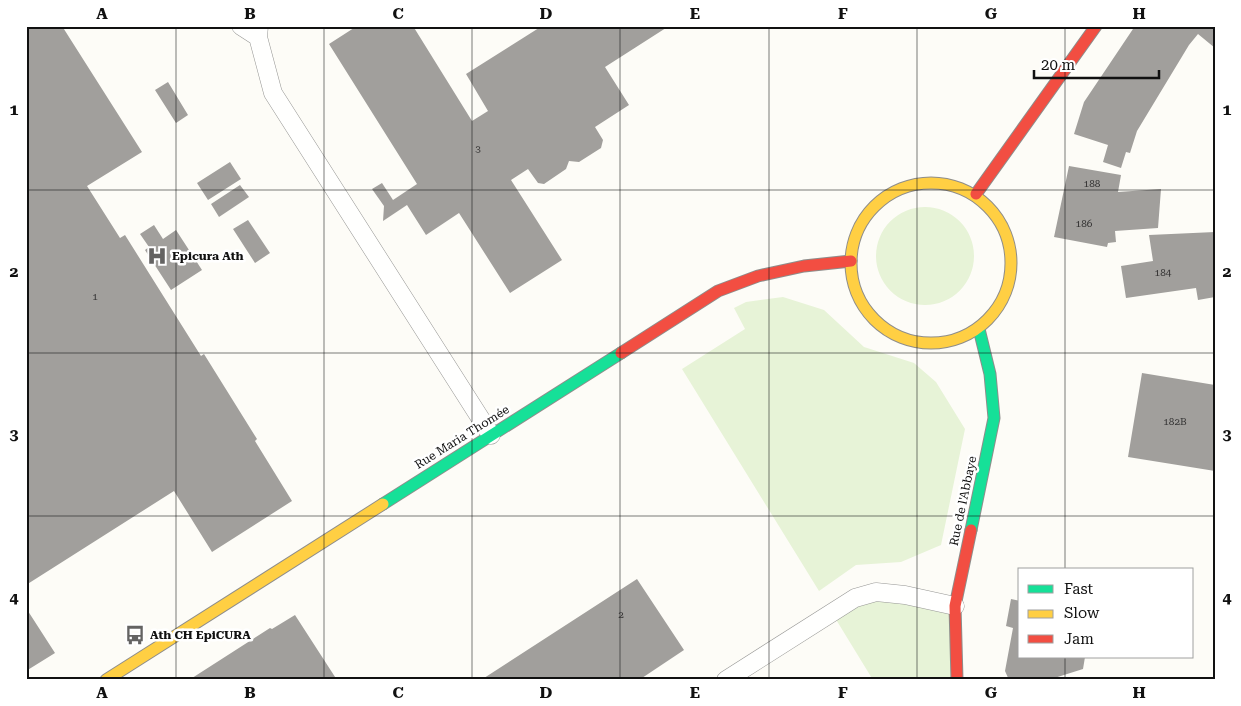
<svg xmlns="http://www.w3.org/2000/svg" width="1241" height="706" viewBox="0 0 1241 706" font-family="'Roboto Serif',serif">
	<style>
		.green { fill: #e7f3d7 }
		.building { fill: #a19f9c }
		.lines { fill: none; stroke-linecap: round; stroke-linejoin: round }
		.lane-casing { stroke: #979795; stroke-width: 19 }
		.fast-casing { stroke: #8e8d8b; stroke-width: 13 }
		.slow-casing { stroke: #8e8d8b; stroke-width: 13 }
		.jam-casing { stroke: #8e8d8b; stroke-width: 13 }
		.lane { stroke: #fffffe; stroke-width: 18 }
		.fast { stroke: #16e098; stroke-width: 11 }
		.slow { stroke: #ffcf43; stroke-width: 11 }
		.jam { stroke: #f24e42; stroke-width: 11 }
		.grid { fill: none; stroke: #111; stroke-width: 1; stroke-opacity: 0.55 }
		.labels { text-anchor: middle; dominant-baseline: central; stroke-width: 5; stroke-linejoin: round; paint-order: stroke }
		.number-label { font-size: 10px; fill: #353434 }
		.poi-label { font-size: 12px; font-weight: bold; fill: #111; stroke: #fff; text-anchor: start }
		.street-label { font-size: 12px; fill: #111; stroke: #fff }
		.neatline { fill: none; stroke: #111; stroke-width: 2 }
		.grid-label { font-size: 16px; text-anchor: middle; font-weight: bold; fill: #111 }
	</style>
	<rect width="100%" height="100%" fill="#fdfcf7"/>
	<path class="green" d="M876 256a49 49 0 1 1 98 0a49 49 0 1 1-98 0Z
		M 783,297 L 824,310 L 864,347 L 914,363 L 936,382 L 965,429 L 941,545 L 901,562 L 856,565 L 819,591 L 682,369 L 745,329 L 734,308 L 746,302 Z
		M 855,598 L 956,602 L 957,680 L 873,680 L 832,613 Z"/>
	<path class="building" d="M 26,26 L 62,26 L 142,152 L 87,186 L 120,238 L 125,235 L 201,356 L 204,354 L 257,439 L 255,441 L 292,501 L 212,552 L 174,491 L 26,585 Z
		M 357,26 L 413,26 L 472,121 L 488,111 L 466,74 L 542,26 L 669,26 L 605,67 L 629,105 L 595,127 L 603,140 L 601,148 L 579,162 L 569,161 L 566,169 L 544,184 L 538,183 L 528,169 L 511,180 L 562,260 L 510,293 L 459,213 L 426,235 L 407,205 L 383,221 L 384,206 L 372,189 L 382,183 L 393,200 L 417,184 L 329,44 Z
		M 1135,26 L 1215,26 L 1215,48 L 1198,34 L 1189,45 L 1137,131 L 1130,153 L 1126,152 L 1121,168 L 1103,162 L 1108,145 L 1074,134 L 1084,102 Z
		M 168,82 L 188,115 L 176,123 L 155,90 Z
		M 230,162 L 241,179 L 208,200 L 197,183 Z
		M 1069,166 L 1121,175 L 1118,192 L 1161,189 L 1158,228 L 1115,231 L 1116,242 L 1108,243 L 1107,247 L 1054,237 Z
		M 240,185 L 249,197 L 219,217 L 211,204 Z
		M 248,220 L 270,253 L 255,263 L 233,229 Z
		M 154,225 L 163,239 L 176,230 L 202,270 L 171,290 L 145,250 L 149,247 L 140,234 Z
		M 1215,232 L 1215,297 L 1198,300 L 1196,288 L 1126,298 L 1121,266 L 1153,261 L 1149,235 Z
		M 1142,373 L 1215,385 L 1215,471 L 1128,457 Z
		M 637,579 L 684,650 L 639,680 L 481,680 Z
		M 1011,599 L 1020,601 L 1020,657 L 1085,657 L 1083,669 L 1048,680 L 1040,678 L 1039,680 L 1009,680 L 1005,671 L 1013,628 L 1006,626 Z
		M 26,608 L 55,653 L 26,671 Z
		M 295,615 L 337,680 L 189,680 L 270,628 L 272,629 Z"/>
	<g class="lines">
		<defs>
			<path id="lane" d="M 241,26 L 258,37
				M 259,26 L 258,37 L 273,93 L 491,435
				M 726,680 L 855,598 L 876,592 L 905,595 L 955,606"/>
			<path id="fast" d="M 383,504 L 621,353
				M 971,530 L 994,418 L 990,374 L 979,329"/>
			<path id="slow" d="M851 263a80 80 0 1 1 160 0a80 80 0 1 1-160 0Z
				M 106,680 L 383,504"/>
			<path id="jam" d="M 976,194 L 1096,26
				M 621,353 L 718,291 L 758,276 L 804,266 L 851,261
				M 957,680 L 955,606 L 971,530"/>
		</defs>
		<use href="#lane" class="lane-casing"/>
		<use href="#fast" class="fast-casing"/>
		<use href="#slow" class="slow-casing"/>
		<use href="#jam" class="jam-casing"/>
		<use href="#lane" class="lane"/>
		<use href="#fast" class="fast"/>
		<use href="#slow" class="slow"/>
		<use href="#jam" class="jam"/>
	</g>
	<path class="grid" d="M 176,26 L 176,680M 324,26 L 324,680M 472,26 L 472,680M 620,26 L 620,680M 769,26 L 769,680M 917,26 L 917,680M 1065,26 L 1065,570M 26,190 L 1215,190M 26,353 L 1215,353M 26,516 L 1215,516M 1065,657 L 1065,680"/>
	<defs>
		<symbol id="hospital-bare" viewBox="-9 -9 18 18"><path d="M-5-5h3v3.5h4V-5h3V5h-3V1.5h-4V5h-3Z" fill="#646362" stroke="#fff" stroke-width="2.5" paint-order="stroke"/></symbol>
		<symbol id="bus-bare" viewBox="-9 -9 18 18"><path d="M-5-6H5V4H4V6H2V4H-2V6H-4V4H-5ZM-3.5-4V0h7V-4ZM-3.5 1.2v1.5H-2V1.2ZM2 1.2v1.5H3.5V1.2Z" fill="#646362" stroke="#fff" stroke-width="2.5" paint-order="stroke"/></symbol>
	</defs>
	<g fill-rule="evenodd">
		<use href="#hospital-bare" x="143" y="242" width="28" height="28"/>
		<use href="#bus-bare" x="121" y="621" width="28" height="28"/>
	</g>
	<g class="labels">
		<g class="number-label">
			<text x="478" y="148">3</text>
			<text x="1092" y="183">188</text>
			<text x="1084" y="223">186</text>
			<text x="1163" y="272">184</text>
			<text x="95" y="296">1</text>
			<text x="1175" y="421">182B</text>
			<text x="621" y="614">2</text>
		</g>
		<g class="poi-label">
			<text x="172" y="256">Epicura Ath</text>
			<text x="150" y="635">Ath CH EpiCURA</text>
		</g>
		<g class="street-label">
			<text transform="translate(462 437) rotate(-32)">Rue Maria Thomée</text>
			<text transform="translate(963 501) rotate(-78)">Rue de l'Abbaye</text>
		</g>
	</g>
	<rect width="1241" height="706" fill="none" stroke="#ffffff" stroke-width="55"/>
	<rect x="1018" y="568" width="175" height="90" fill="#ffffff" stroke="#a0a0a0"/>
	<rect x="1028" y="585" width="25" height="8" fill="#16e098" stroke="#a0a0a0"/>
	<text x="1064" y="594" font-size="15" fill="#111111">Fast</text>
	<rect x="1028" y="610" width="25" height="8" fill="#ffcf43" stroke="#a0a0a0"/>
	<text x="1064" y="618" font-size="15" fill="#111111">Slow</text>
	<rect x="1028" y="635" width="25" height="8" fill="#f24e42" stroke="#a0a0a0"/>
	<text x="1064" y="644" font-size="15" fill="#111111">Jam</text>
	<path d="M1034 70v8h125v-8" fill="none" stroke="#111111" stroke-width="2.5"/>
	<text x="1041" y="70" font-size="15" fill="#111111" stroke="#ffffff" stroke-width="4" paint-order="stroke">20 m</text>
	<rect x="28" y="28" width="1186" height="650" class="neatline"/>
	<g class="grid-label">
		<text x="102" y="19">A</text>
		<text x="250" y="19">B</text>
		<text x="398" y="19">C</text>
		<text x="546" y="19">D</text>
		<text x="695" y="19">E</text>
		<text x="843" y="19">F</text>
		<text x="991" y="19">G</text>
		<text x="1139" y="19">H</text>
		<text x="14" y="115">1</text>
		<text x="1227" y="115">1</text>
		<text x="14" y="277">2</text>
		<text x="1227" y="277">2</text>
		<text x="14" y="440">3</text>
		<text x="1227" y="440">3</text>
		<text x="14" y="603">4</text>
		<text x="1227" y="603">4</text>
		<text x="102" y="698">A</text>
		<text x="250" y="698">B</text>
		<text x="398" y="698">C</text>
		<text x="546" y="698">D</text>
		<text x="695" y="698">E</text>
		<text x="843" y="698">F</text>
		<text x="991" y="698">G</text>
		<text x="1139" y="698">H</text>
	</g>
</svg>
